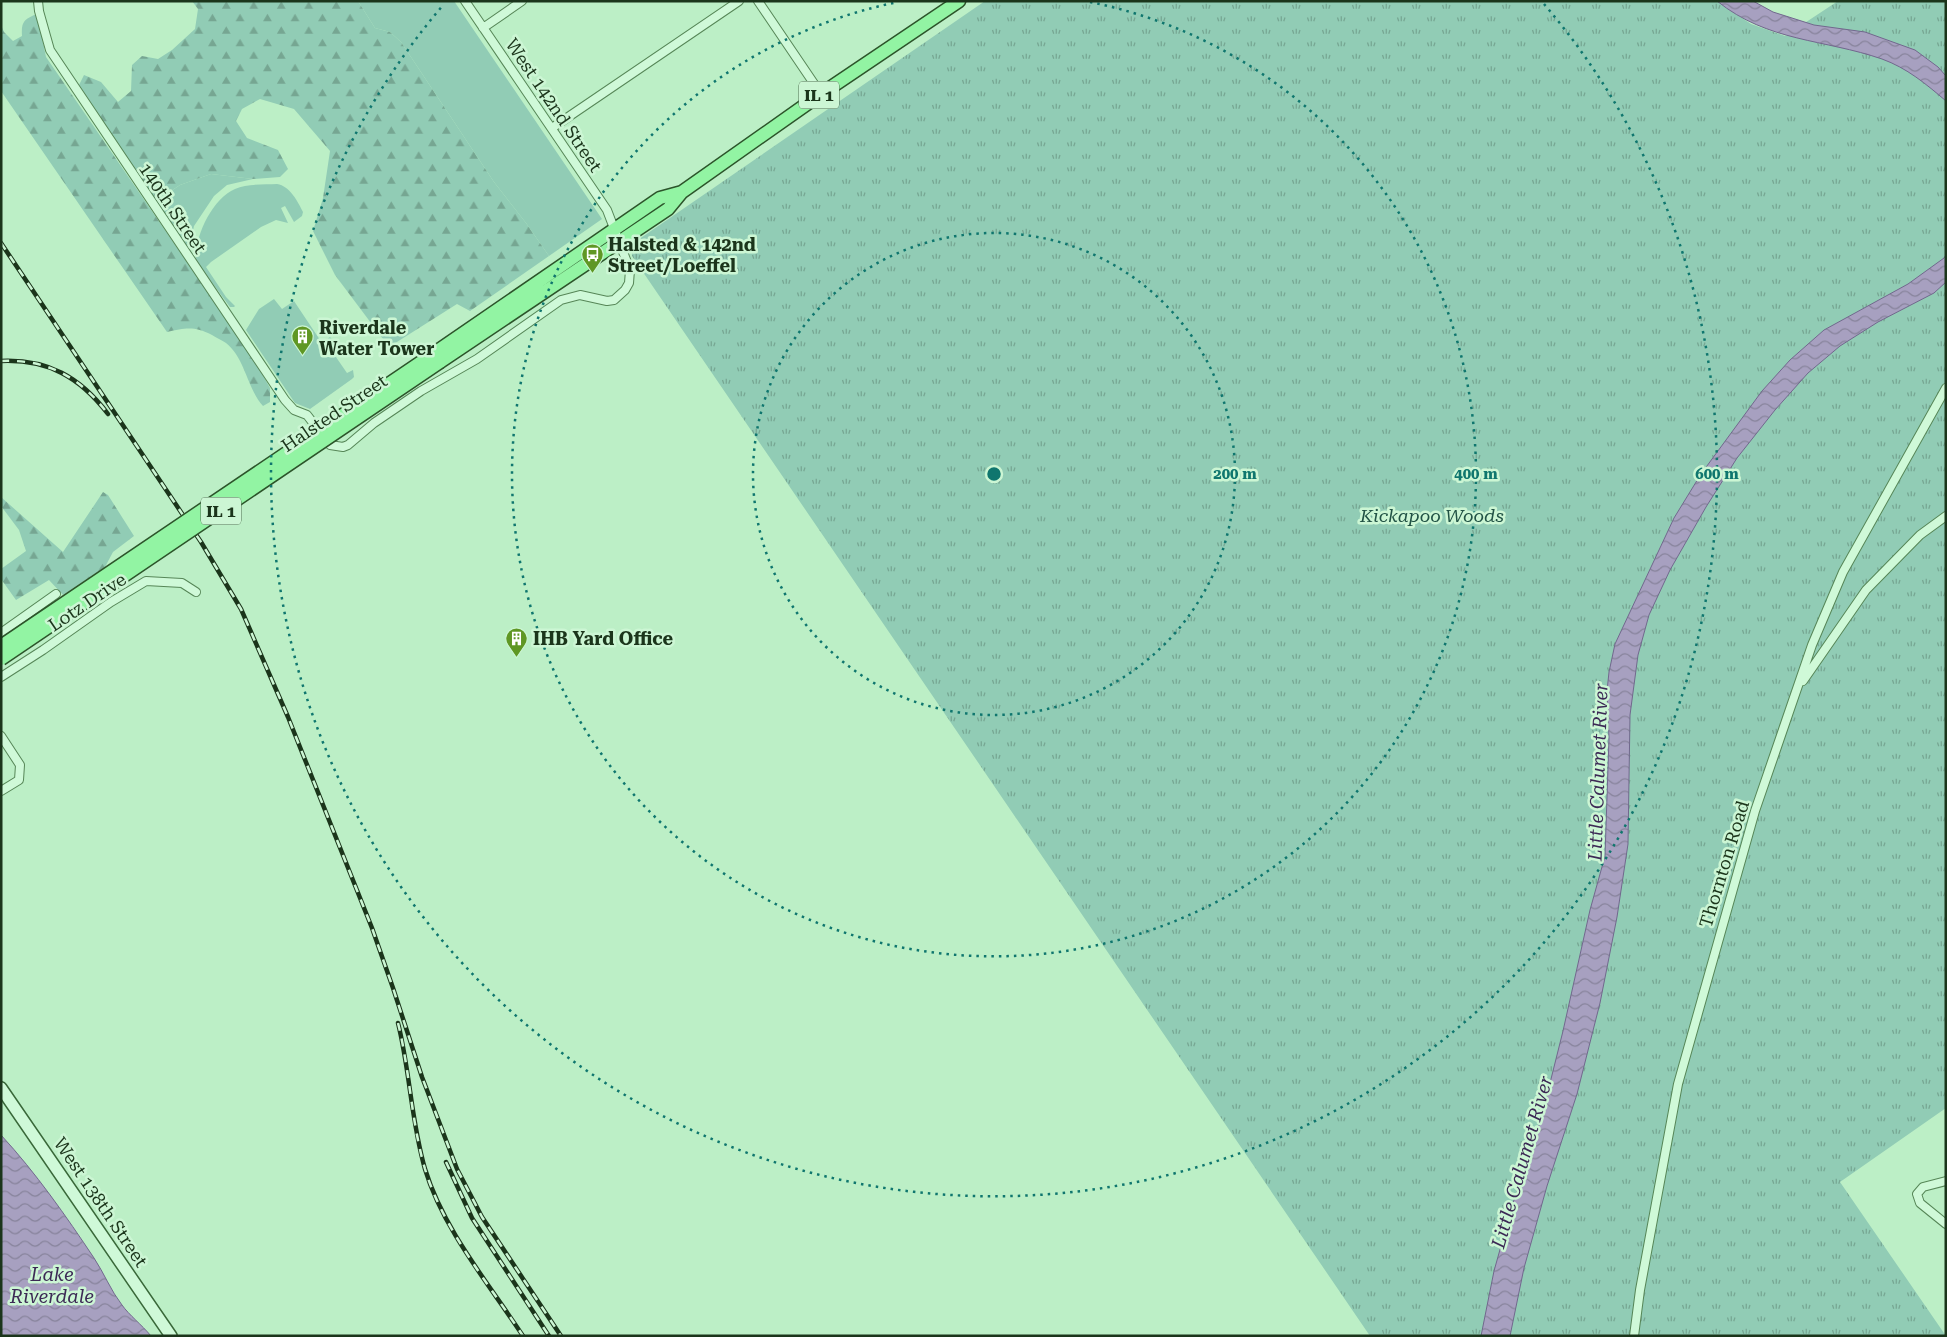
<svg xmlns="http://www.w3.org/2000/svg" width="1947" height="1337" viewBox="0 0 1947 1337" font-family="'Roboto Serif',serif">
	<style>
		.green { fill: #91ccb5 }
		.forest { fill: url(#forest-firs) }
		.park { fill: url(#park-tufts) }
		.water { fill: url(#water-waves); stroke: #71688d }
		.lines { fill: none; stroke-linecap: round; stroke-linejoin: round }
		.street-casing { stroke: #568657; stroke-width: 10 }
		.secondary-casing { stroke: #396839; stroke-width: 14 }
		.primary-casing { stroke: #2c542a; stroke-width: 15 }
		.street { stroke: #cff9d8; stroke-width: 8 }
		.secondary { stroke: #cff9d8; stroke-width: 11 }
		.primary { stroke: #92f4a3; stroke-width: 12 }
		.rail-casing { stroke: #1b351b; stroke-width: 4.5 }
		.rail { stroke: #ccf6d4; stroke-width: 2.5; stroke-dasharray: 8; stroke-linecap: butt }
		.primary-bridge-casing { stroke: #2c542a; stroke-width: 15; stroke-linecap: butt }
		.primary-bridge { stroke: #92f4a3; stroke-width: 12 }
		.ring { fill: none; stroke: #0f766e; stroke-width: 2.5; stroke-dasharray: 2.5 5 }
		.labels { text-anchor: middle; dominant-baseline: central; stroke-width: 5; stroke-linejoin: round; paint-order: stroke }
		.shield { fill: #ccf6d4; stroke: #506f52; stroke-width: 1 }
		.shield-label { font-size: 16px; font-weight: bold; fill: #1b351b }
		.street-label { font-size: 18px; fill: #1b351b; stroke: #ccf6d4 }
		.poi-label { font-size: 18px; font-weight: bold; fill: #1b351b; stroke: #ccf6d4; text-anchor: start }
		.park-label { font-size: 18px; font-style: italic; fill: #215245; stroke: #ccf6d4 }
		.water-label { font-size: 19px; font-style: italic; fill: #3c2955; stroke: #ccf6d4 }
		.centre { fill: #0f766e; stroke: #ccf6d4; stroke-width: 2.5 }
		.ring-label { font-size: 15px; text-anchor: middle; font-weight: bold; fill: #0f766e; stroke: #ccf6d4; stroke-width: 5; stroke-linejoin: round; paint-order: stroke }
	</style>
	<defs>
		<pattern id="forest-firs" width="22" height="20" patternUnits="userSpaceOnUse" patternTransform="scale(1.25)"><rect width="22" height="20" fill="#91ccb5"/><path d="M5 1l3.5 6h-7zM16 11l3.5 6h-7z" fill="#76a692"/></pattern>
		<pattern id="park-tufts" width="24" height="20" patternUnits="userSpaceOnUse" patternTransform="scale(1.25)"><rect width="24" height="20" fill="#91ccb5"/><path d="M3 7l-1-3M5 7V3M7 7l1-3M15 17l-1-3M17 17v-4M19 17l1-3" fill="none" stroke="#76a692"/></pattern>
		<pattern id="water-waves" width="16" height="10" patternUnits="userSpaceOnUse" patternTransform="scale(1.25)"><rect width="16" height="10" fill="#a7a0c0"/><path d="M0 5q4-4 8 0t8 0" fill="none" stroke="#87839b"/></pattern>
	</defs>
	<rect width="100%" height="100%" fill="#bcefc6"/>
	<path class="green" d="M 358,1 L 454,1 L 602,219 L 549,256 L 526,223 L 494,182 L 401,42 L 390,32 L 375,28 Z
		M 211,174 L 253,179 L 227,185 L 214,196 L 194,226 L 189,250 L 156,201 L 180,185 Z
		M 277,184 C 290,186 298,202 303,212 L 302,216 L 294,222 L 285,206 L 281,208 L 288,223 L 276,220 L 261,227 L 211,262 L 206,267 L 226,297 L 235,306 L 234,307 L 230,307 L 196,261 C 194,237 212,199 235,189 C 247,183 265,185 277,184 Z
		M 274,299 L 282,309 L 294,301 L 322,343 L 330,337 L 334,342 L 329,347 L 347,373 L 353,370 L 354,377 L 352,379 L 310,409 L 295,403 L 246,330 L 259,309 Z"/>
	<path class="forest" d="M 192,1 L 358,1 L 375,28 L 390,32 L 401,42 L 494,182 L 526,223 L 549,256 L 470,311 L 457,304 L 389,347 L 335,275 L 313,231 L 323,198 L 330,151 L 294,109 L 260,99 L 242,109 L 236,121 L 247,138 L 278,150 L 288,169 L 280,177 L 253,179 L 211,174 L 180,185 L 156,201 L 79,85 L 84,75 L 101,82 L 118,102 L 131,91 L 132,65 L 142,56 L 158,59 L 172,50 L 195,29 L 198,9 Z
		M 37,14 L 46,57 L 255,361 L 270,388 L 270,402 L 263,406 C 247,388 245,358 226,343 C 222,340 216,338 212,335 C 194,326 186,328 167,332 L 1,91 L 1,25 L 4,32 L 13,41 L 22,36 C 21,22 24,19 37,14 Z
		M 103,492 L 108,495 L 134,536 L 113,552 L 105,567 L 63,595 L 49,580 L 16,600 L 1,579 L 1,569 L 26,551 L 19,530 L 1,506 L 1,497 L 63,552 Z"/>
	<path class="park" d="M 985,1 L 1717,1 L 1751,24 L 1785,36 L 1838,1 L 1946,1 L 1946,1108 L 1840,1182 L 1946,1336 L 1370,1336 L 632,256 L 632,244 Z"/>
	<path class="water" d="M 1717,1 L 1753,1 L 1773,12 L 1814,25 L 1865,32 L 1915,50 L 1938,67 L 1946,76 L 1946,101 C 1926,84 1907,68 1882,59 C 1824,39 1768,42 1717,1 Z
		M 1946,255 L 1946,282 L 1934,293 L 1878,322 L 1840,346 L 1808,373 L 1775,410 L 1737,458 L 1706,507 L 1670,570 L 1649,615 L 1638,655 L 1630,715 L 1628,844 L 1617,917 L 1600,1003 L 1577,1094 L 1547,1186 L 1524,1268 L 1510,1336 L 1481,1336 L 1494,1271 L 1513,1203 L 1541,1119 L 1563,1031 L 1590,910 L 1605,856 L 1609,738 L 1607,691 L 1609,672 L 1615,644 L 1674,518 L 1701,474 L 1762,391 L 1790,360 L 1824,330 L 1908,284 L 1944,258 Z
		M 1,1135 C 36,1173 66,1216 94,1258 C 104,1273 111,1291 122,1305 C 129,1315 142,1325 151,1336 L 1,1336 Z"/>
	<g class="lines">
		<defs>
			<path id="street" d="M 38,1 L 39,11 L 50,50 L 285,400 L 294,410 L 307,415 L 330,445 L 343,447 L 348,445 L 374,423 L 421,391 L 477,359 L 561,300 L 580,295 L 607,301 L 614,300 L 625,290 L 629,283 L 630,270 L 607,210 L 465,1
				M 758,1 L 821,94
				M 483,28 L 522,1
				M 552,128 L 739,1
				M 1,633 L 56,594
				M 1,677 L 43,650 L 111,602 L 146,581 L 182,583 L 196,592
				M 1803,681 L 1866,590 L 1920,535 L 1946,516
				M 1,736 L 20,765 L 19,780 L 1,791
				M 1946,1181 L 1923,1187 L 1917,1194 L 1920,1203 L 1946,1224
				M 1634,1336 L 1640,1290 L 1678,1084 L 1755,811 L 1812,645 L 1843,572 L 1946,388"/>
			<path id="secondary" d="M 1,1088 L 171,1336"/>
			<path id="primary" d="M 433,354 L 660,198 L 682,192
				M 440,362 L 668,209 L 682,192 L 821,94 L 959,1"/>
		</defs>
		<use href="#street" class="street-casing"/>
		<use href="#secondary" class="secondary-casing"/>
		<use href="#primary" class="primary-casing"/>
		<use href="#street" class="street"/>
		<use href="#secondary" class="secondary"/>
		<use href="#primary" class="primary"/>
		<defs>
			<path id="rail" d="M 1,243 L 201,542 L 241,609 L 288,717 L 372,928 L 393,988 L 422,1077 L 457,1169 L 482,1217 L 561,1336
				M 1,361 C 48,359 80,377 108,414
				M 398,1023 C 410,1071 411,1121 425,1169 C 443,1229 489,1284 523,1336
				M 446,1162 L 472,1218 L 549,1336"/>
		</defs>
		<use href="#rail" class="rail-casing"/>
		<use href="#rail" class="rail"/>
		<defs>
			<path id="primary-bridge" d="M 1,646 L 433,354
				M 1,659 L 440,362"/>
		</defs>
		<use href="#primary-bridge" class="primary-bridge-casing"/>
		<use href="#primary-bridge" class="primary-bridge"/>
	</g>
	<g class="ring">
		<circle cx="994" cy="474" r="241"/>
		<path d="M1090 2A482 482 0 1 1 898 2"/>
		<path d="M1544 4A723 723 0 1 1 444 4"/>
	</g>
	<defs>
		<symbol id="bus-pin" viewBox="-11 -11 22 30"><path d="M0 17L-7.5 6A9.5 9.5 0 1 1 7.5 6Z" fill="#5f9724" stroke="#ccf6d4"/><path d="M-5-6H5V4H4V6H2V4H-2V6H-4V4H-5ZM-3.5-4V0h7V-4ZM-3.5 1.2v1.5H-2V1.2ZM2 1.2v1.5H3.5V1.2Z" fill="#fff"/></symbol>
		<symbol id="building-pin" viewBox="-11 -11 22 30"><path d="M0 17L-7.5 6A9.5 9.5 0 1 1 7.5 6Z" fill="#5f9724" stroke="#ccf6d4"/><path d="M-4-6H4V6H1V3H-1V6H-4ZM-2.5-4.3h1.7v1.8h-1.7ZM.8-4.3h1.7v1.8H.8ZM-2.5-1h1.7V.8h-1.7ZM.8-1h1.7V.8H.8Z" fill="#fff"/></symbol>
	</defs>
	<g fill-rule="evenodd">
		<use href="#bus-pin" x="580" y="242" width="25" height="34"/>
		<use href="#building-pin" x="290" y="324" width="25" height="34"/>
		<use href="#building-pin" x="504" y="626" width="25" height="34"/>
	</g>
	<g class="labels">
		<g class="shield">
			<rect x="799" y="81.5" width="40" height="27" rx="4"/>
			<rect x="201" y="497.5" width="40" height="27" rx="4"/>
		</g>
		<g class="shield-label">
			<text x="819" y="95">IL 1</text>
			<text x="221" y="511">IL 1</text>
		</g>
		<g class="street-label">
			<text transform="translate(554 105) rotate(56)">West 142nd Street</text>
			<text transform="translate(173 208) rotate(56)">140th Street</text>
			<text transform="translate(334 413) rotate(-34)">Halsted Street</text>
			<text transform="translate(87 602) rotate(-34)">Lotz Drive</text>
			<text transform="translate(1724 864) rotate(-73)">Thornton Road</text>
			<text transform="translate(101 1202) rotate(56)">West 138th Street</text>
		</g>
		<g class="poi-label">
			<text x="608" y="244">Halsted &amp; 142nd<tspan x="608" dy="21">Street/Loeffel</tspan></text>
			<text x="319" y="327">Riverdale<tspan x="319" dy="21">Water Tower</tspan></text>
			<text x="533" y="638">IHB Yard Office</text>
		</g>
		<g class="park-label">
			<text x="1432" y="515">Kickapoo Woods</text>
		</g>
		<g class="water-label">
			<text transform="translate(1598 772) rotate(-88)">Little Calumet River</text>
			<text transform="translate(1522 1162) rotate(-74)">Little Calumet River</text>
			<text x="52" y="1274">Lake<tspan x="52" dy="22">Riverdale</tspan></text>
		</g>
	</g>
	<circle cx="994" cy="474" r="8" class="centre"/>
	<g class="ring-label">
		<text x="1235" y="479">200 m</text>
		<text x="1476" y="479">400 m</text>
		<text x="1717" y="479">600 m</text>
	</g>
	<rect width="1947" height="1337" fill="none" stroke="#1b351b" stroke-width="5"/>
</svg>
